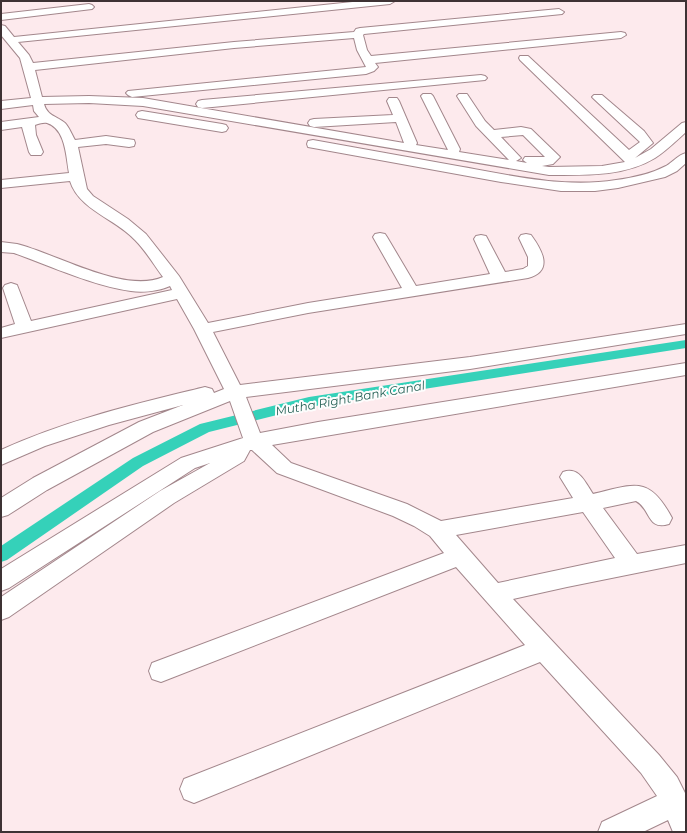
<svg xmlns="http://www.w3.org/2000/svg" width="687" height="833" viewBox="0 0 687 833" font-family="Montserrat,sans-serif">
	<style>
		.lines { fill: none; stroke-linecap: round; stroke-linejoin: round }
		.canal { fill: #35d1b9; fill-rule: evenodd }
		.minor-casing { stroke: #a3878c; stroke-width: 2 }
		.minor { fill: #fff; fill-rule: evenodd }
		.labels { text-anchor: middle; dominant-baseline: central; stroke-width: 4; stroke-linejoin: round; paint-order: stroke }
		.water-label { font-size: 12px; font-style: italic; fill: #246055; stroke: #fdfdfd }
	</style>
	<rect width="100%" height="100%" fill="#fdeaed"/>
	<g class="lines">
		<path class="canal" d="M 686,340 L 686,348 L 309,407 L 209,432 L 143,466 L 7,560 L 1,562 L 1,546 L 133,458 L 200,424 L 309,397 Z"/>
		<defs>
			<path id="minor" d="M 362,1 L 395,1 L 390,4 L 18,42 L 29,55 L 33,63 L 234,42 L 354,32 L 356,29 L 360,28 L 559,9 L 564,12 L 562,14 L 364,34 L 363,35 L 367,50 L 371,56 L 621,32 L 625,33 L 626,35 L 621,38 L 375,63 L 378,67 L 374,71 L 366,74 L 132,97 L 128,95 L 126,93 L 128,91 L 366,67 L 357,50 L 354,38 L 234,48 L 35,70 L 42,97 L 89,96 L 143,98 L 404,143 L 396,122 L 314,127 L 310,126 L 308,123 L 310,120 L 314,119 L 393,115 L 387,101 L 389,98 L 397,98 L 399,101 L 417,143 L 416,145 L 448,150 L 421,96 L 423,94 L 431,94 L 433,96 L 460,149 L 459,152 L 509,160 L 476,126 L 457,96 L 459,94 L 467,94 L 485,121 L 494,130 L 521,127 L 531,129 L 560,157 L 553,164 L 542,166 L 549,167 L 602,166 L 625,162 L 520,60 L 519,58 L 520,56 L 528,56 L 629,150 L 640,142 L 594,99 L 592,97 L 594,95 L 602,95 L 644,131 L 653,143 L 635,158 L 651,149 L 682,123 L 686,122 L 686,132 C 676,141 666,151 655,158 C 624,177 584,175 549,175 L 143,106 L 89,103 L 44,104 C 47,116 57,116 65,123 C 69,127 72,135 75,140 L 106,136 L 134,140 L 135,143 L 134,146 L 129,147 L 106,144 L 78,147 L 87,189 L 93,196 L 128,219 L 146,234 L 179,276 L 208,323 L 308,303 L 402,288 L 373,237 L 375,234 L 380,233 L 385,234 L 387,237 L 416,286 L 490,274 L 474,239 L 476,236 L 481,235 L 486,236 L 505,272 L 523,269 L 528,266 L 528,257 L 519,238 L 521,235 L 526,234 L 531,235 C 542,250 554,271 528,278 L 308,313 L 213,332 L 240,385 L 470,357 L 686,324 L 686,334 L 470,369 L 246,397 L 260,433 L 318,422 L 686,363 L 686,375 L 272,445 L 291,463 L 407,504 L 441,521 L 573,498 L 560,477 L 563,472 C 579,466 585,482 593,494 C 635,484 649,475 672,518 L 669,524 C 647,531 651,509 636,501 L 603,508 L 637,554 L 686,545 L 686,563 L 567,587 L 513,599 L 659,755 L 677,777 L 686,795 L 686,832 L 673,832 L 668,820 L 643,832 L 598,832 L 602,822 L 657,796 L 641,773 L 540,662 L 194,803 L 184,799 L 180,789 L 184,779 L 525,645 L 456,567 L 161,682 L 152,679 L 149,671 L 152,663 L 444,553 L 430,536 L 414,526 L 393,516 L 277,473 L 252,450 L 250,450 L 244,461 L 174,503 L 9,617 L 1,620 L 1,597 L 160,491 L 210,463 L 195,468 L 9,588 L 1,591 L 1,569 L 181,458 L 243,438 L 230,401 L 153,432 L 47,490 L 8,515 L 1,517 L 1,498 L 33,478 L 139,422 L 183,405 L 109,425 L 45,446 L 1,465 L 1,450 C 66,420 136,404 205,387 L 212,389 L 214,393 L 224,389 L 194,329 L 177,299 L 1,338 L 1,328 L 15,324 L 3,288 L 5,285 L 11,283 L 17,285 L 31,321 L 172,290 L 170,286 C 159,291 142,293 131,291 C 94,286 50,266 14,253 L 1,252 L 1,242 L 17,244 C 57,254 124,294 163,277 C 154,265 146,251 135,240 C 116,219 79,210 70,181 L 1,188 L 1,180 L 69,173 C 66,157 66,129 47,123 C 44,122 38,124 35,125 L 36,135 L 43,152 L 41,155 L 31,155 L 29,152 L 22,127 L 1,130 L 1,122 L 39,117 L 34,111 L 33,105 L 1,109 L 1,101 L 31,98 L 20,58 L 1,35 L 1,25 L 5,26 L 14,37 ZM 523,135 L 545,157 L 525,157 L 523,160 L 527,163 L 516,161 L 521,158 L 501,137 ZM 583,512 L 615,558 L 498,583 L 456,535 Z
				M 89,4 L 92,5 L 94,7 L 92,9 L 1,20 L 1,14 Z
				M 481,75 L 485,76 L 487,78 L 485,80 L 202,108 L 198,107 L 196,104 L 198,101 L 202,100 Z
				M 142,111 L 222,124 L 226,125 L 228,128 L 226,131 L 222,132 L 138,118 L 136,115 L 138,112 Z
				M 313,140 C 363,149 413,158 463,167 C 513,176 565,188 616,180 C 632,178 651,174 666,166 C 673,162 678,155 686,153 L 686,163 L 677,171 L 665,177 L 618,188 L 595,191 L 561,191 L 501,182 L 308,147 L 307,144 L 308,141 Z"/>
		</defs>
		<use href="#minor" class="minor-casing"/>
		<use href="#minor" class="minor"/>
	</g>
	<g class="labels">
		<g class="water-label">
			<text transform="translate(350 398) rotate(-10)">Mutha Right Bank Canal</text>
		</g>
	</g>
	<rect width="687" height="833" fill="none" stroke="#3e3234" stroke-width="4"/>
</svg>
